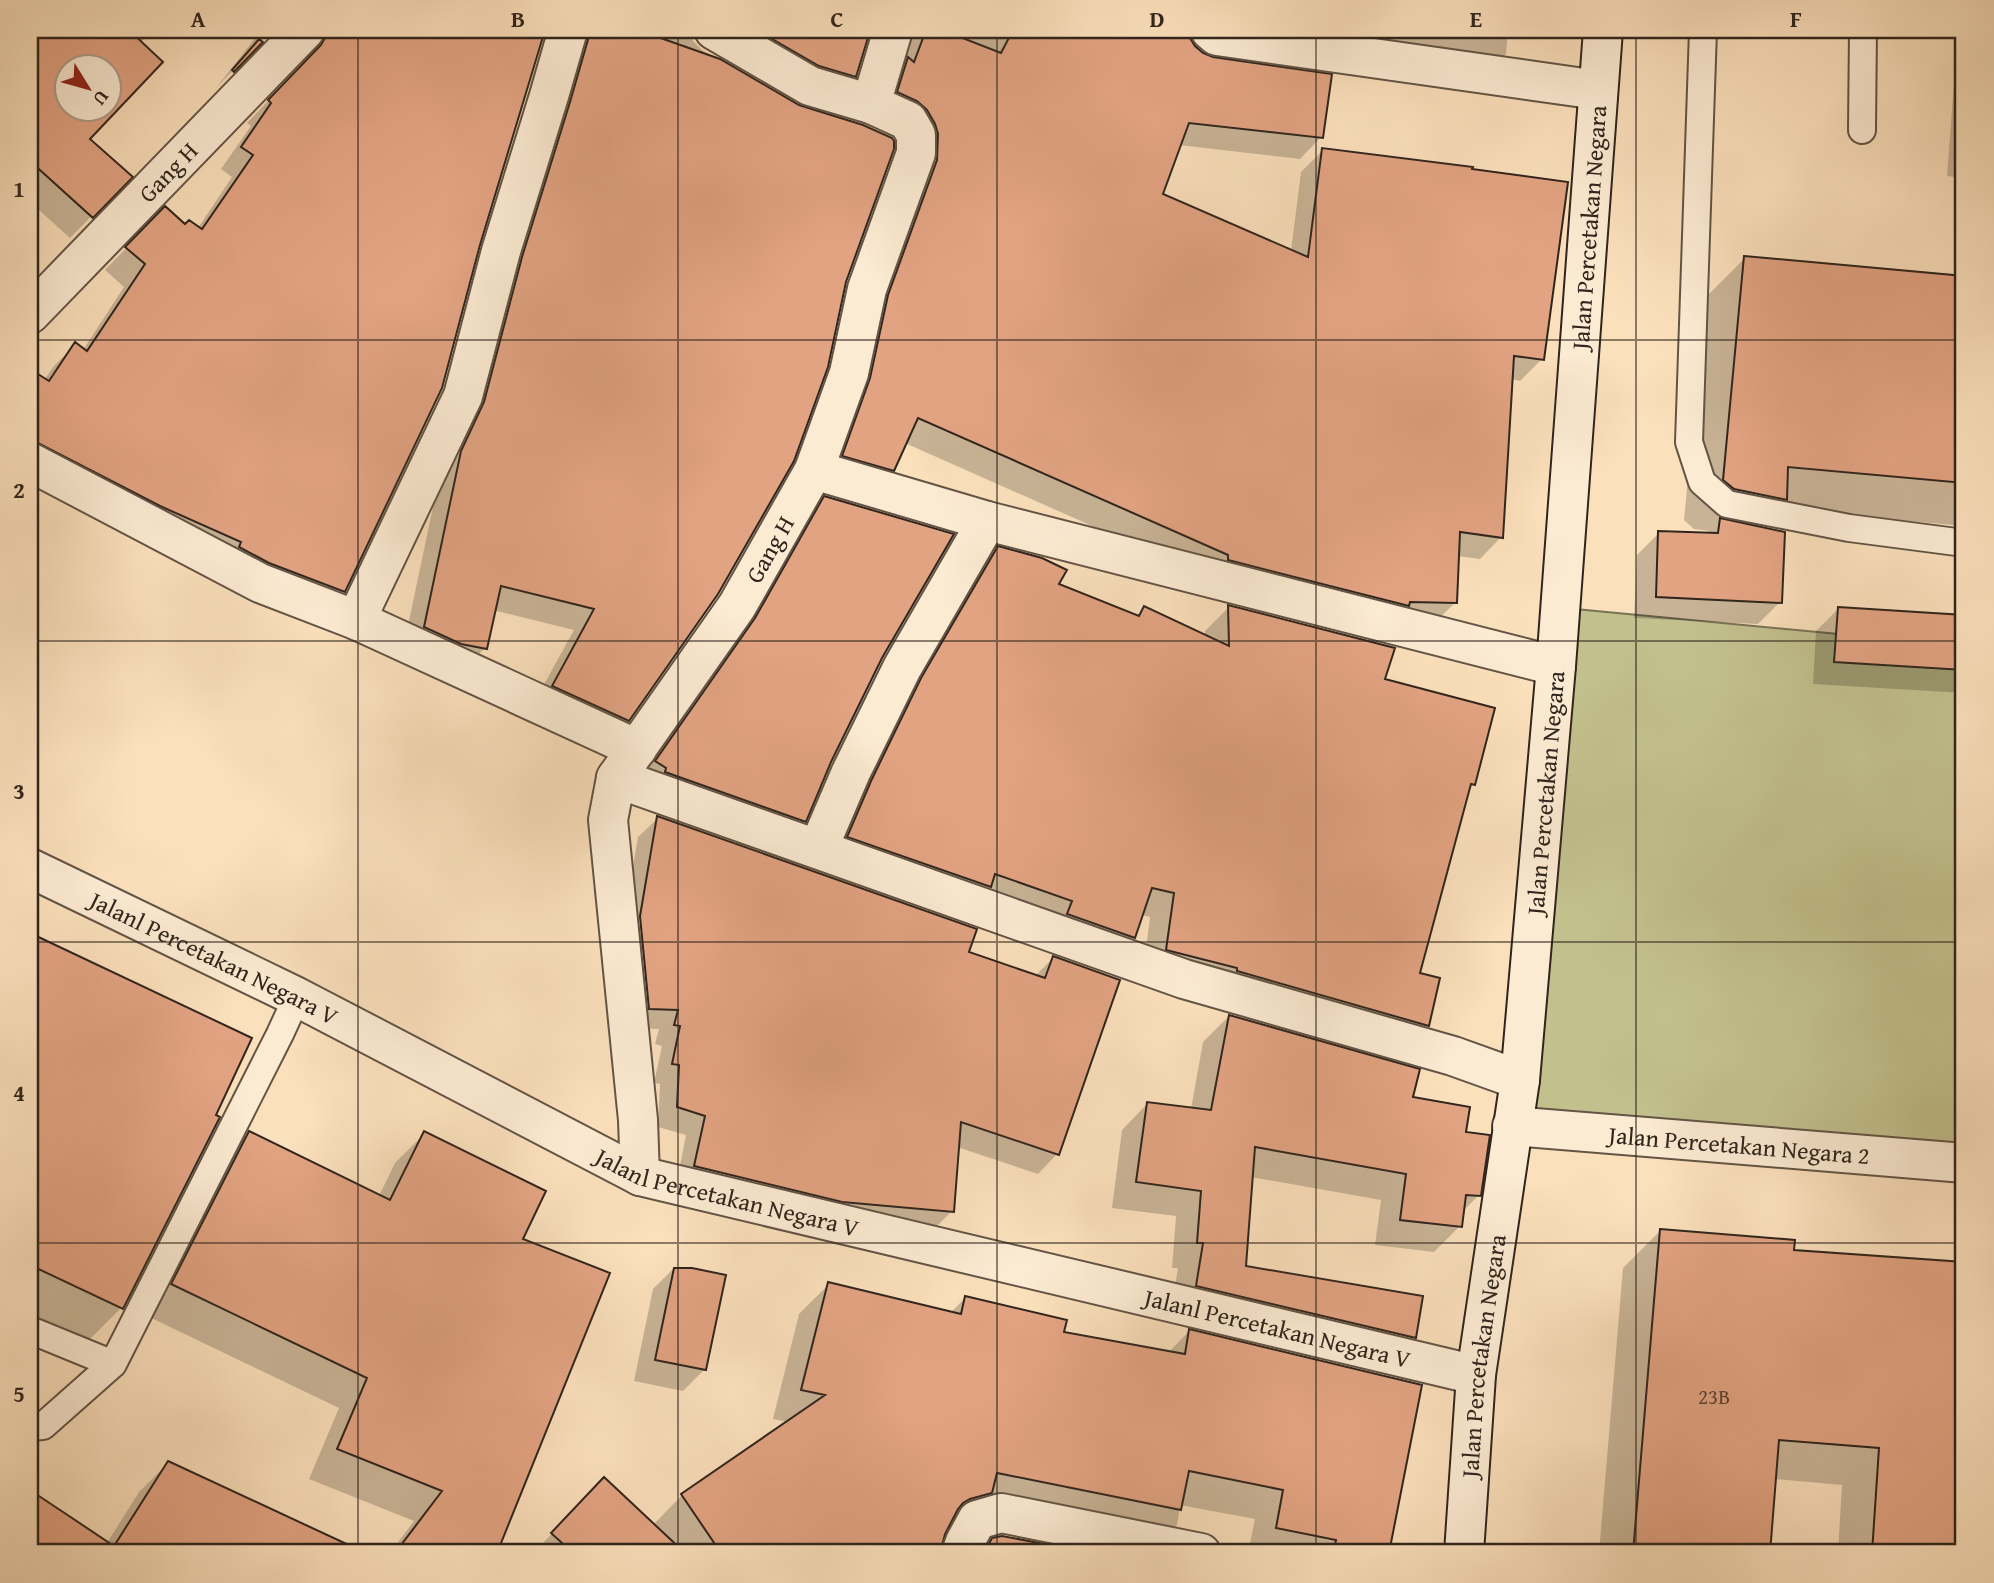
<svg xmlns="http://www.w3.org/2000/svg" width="1994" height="1583" viewBox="0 0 1994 1583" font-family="'Gentium Book Plus',serif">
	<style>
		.green { fill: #c2c18e; stroke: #797356; stroke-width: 2 }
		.shadow { fill: #0003; fill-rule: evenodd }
		.building { fill: #e2a382; stroke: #30251d; stroke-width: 2; fill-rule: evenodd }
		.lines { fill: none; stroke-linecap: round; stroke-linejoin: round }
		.service-casing { stroke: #635445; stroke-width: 30 }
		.minor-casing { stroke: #635445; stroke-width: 42 }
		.tertiary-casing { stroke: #635445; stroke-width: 42 }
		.secondary-casing { stroke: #30251d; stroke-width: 42 }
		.service { stroke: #fcebd3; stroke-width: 26 }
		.minor { stroke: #fcebd3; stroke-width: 38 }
		.tertiary { stroke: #fcebd3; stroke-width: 38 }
		.secondary { stroke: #fcebd3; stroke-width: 38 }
		.grid { fill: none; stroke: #30251d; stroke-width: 2; stroke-opacity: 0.55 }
		.labels { text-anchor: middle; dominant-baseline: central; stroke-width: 5; stroke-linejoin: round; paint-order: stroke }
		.number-label { font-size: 21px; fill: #5c4436 }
		.street-label { font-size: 24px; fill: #30251d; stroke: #fcebd3 }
		.neatline { fill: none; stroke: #30251d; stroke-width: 2.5 }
		.grid-label { font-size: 23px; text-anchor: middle; font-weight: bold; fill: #30251d }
	</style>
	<rect width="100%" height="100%" fill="#fbe0bc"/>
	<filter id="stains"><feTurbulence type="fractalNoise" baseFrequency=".00286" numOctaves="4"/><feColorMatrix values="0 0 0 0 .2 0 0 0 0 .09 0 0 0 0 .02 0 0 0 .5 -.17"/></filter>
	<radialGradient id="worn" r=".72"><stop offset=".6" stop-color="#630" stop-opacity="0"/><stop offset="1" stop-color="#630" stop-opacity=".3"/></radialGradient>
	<path class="green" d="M 1554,607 L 1964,646 L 1964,1163 L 1512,1126 Z"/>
	<path class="shadow" d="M 30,30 L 153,30 L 140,43 L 160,62 L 88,139 L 130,177 L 70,238 L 30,202 ZM 66,66 L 108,66 L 108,108 L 66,108 Z
		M 257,30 L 691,30 L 693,41 L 702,50 L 799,107 L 628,720 L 606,742 L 531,708 L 574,630 L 493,610 L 485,648 L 463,670 L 403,649 L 440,474 L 551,30 L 543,30 L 478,245 L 344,591 L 322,613 L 30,470 L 30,377 L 33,373 L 44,380 L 54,366 L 75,345 L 83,350 L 124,287 L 105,270 L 165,208 L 185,226 L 198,228 L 232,177 L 221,169 L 251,126 L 247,123 L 299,69 L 305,58 L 305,46 L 289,30 L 275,30 L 267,35 L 216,88 L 260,32 Z
		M 693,30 L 1188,30 L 1188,39 L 1202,54 L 1321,137 L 1300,159 L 1179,145 L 1160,195 L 1291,251 L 1301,172 L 1323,150 L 1542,359 L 1520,381 L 1511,379 L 1501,537 L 1480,559 L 1457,556 L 1455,603 L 1433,624 L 1207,577 L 905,443 L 893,470 L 871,492 L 822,477 L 917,177 L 895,122 L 878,30 L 868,30 L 855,76 L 833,98 L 702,32 Z
		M 1192,30 L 1508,30 L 1506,54 L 1484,76 Z
		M 1951,30 L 1964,30 L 1964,178 L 1947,176 L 1958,30 Z
		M 1745,258 L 1964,277 L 1964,526 L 1775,509 L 1757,527 L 1780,602 L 1758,624 L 1634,618 L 1637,555 L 1659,533 L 1705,535 L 1709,531 L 1694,529 L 1684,520 L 1705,298 Z
		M 825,498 L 881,657 L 830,762 L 804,821 L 788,838 L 640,778 L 739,637 L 808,515 Z
		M 998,548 L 1057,585 L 1136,617 L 1144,608 L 1205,637 L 1205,631 L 1229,607 L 1383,681 L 1473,784 L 1467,790 L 1418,974 L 1428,1026 L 1403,1050 L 1143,974 L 1150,917 L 1141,915 L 1133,937 L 1109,962 L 824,861 L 847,807 L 974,573 Z
		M 1838,609 L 1964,617 L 1964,693 L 1813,684 L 1816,631 Z
		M 658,818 L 967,953 L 1035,976 L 1053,958 L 1057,1154 L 1038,1174 L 957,1147 L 952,1211 L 932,1231 L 676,1186 L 686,1135 L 658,1127 L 660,1084 L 654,1083 L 662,1046 L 655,1044 L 659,1029 L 630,1028 L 621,937 L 638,837 Z
		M 30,934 L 250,1039 L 213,1116 L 218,1118 L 121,1308 L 80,1349 L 30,1325 Z
		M 1229,1016 L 1411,1099 L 1463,1133 L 1479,1195 L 1462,1212 L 1460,1226 L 1434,1252 L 1375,1245 L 1381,1200 L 1251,1177 L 1244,1268 L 1414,1337 L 1389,1363 L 1171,1311 L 1178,1268 L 1172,1268 L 1176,1216 L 1112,1208 L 1122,1130 L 1147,1104 L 1191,1109 L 1203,1042 Z
		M 249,1133 L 379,1196 L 395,1163 L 425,1133 L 521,1240 L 608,1274 L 495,1553 L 390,1553 L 414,1521 L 309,1479 L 339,1408 L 143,1314 L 219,1163 Z
		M 1660,1231 L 1793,1251 L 1964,1263 L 1964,1553 L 1838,1553 L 1842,1485 L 1774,1479 L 1768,1553 L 1599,1553 L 1623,1268 Z
		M 675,1267 L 723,1277 L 705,1369 L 683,1391 L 634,1381 L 653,1289 Z
		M 829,1284 L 950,1313 L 965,1298 L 1062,1333 L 1168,1353 L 1189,1331 L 1419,1386 L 1387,1553 L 1248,1553 L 1255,1519 L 1180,1505 L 1177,1525 L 1149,1553 L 965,1521 L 947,1526 L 939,1546 L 938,1553 L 672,1553 L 660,1535 L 642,1553 L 533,1553 L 583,1502 L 653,1525 L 682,1495 L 788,1422 L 773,1419 L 799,1314 Z
		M 168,1463 L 362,1553 L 30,1553 L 30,1492 L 107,1543 L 139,1492 Z
		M 1002,1537 L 1082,1553 L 980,1553 L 993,1540 Z"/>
	<path class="building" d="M 30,30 L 129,30 L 163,62 L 90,139 L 133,177 L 93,218 L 30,161 ZM 66,66 L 108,66 L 108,108 L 66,108 Z
		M 326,30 L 545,30 L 480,245 L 442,388 L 345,592 L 269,563 L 239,547 L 241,542 L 160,506 L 30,439 L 30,369 L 49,381 L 75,342 L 87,351 L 145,264 L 125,247 L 165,206 L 185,224 L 189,220 L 202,229 L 253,155 L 241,147 L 271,103 L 268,100 L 321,45 L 326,36 Z
		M 589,30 L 638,30 L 720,59 L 799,105 L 863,125 L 892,138 L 894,141 L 894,149 L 846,282 L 828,367 L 794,461 L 718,594 L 629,721 L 552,686 L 594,609 L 501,586 L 487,649 L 461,644 L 424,627 L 461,451 L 484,402 L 522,257 L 570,102 L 589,36 Z
		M 771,30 L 869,30 L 870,31 L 856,77 L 819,66 L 767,36 Z
		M 926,30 L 942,30 L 1001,53 L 1013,30 L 1189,30 L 1190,38 L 1195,46 L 1203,53 L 1213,57 L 1332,74 L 1323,138 L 1189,123 L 1163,194 L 1308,257 L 1322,148 L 1473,167 L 1472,169 L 1568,182 L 1544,360 L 1514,356 L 1503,538 L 1460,532 L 1457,603 L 1410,602 L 1409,606 L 1228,560 L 1228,555 L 918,418 L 894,471 L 842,456 L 870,378 L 888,295 L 937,160 L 938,134 L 935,124 L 927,110 L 917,101 L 897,92 L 908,57 L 914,62 Z
		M 259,39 L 263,42 L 234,72 L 232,70 Z
		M 1744,256 L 1964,276 L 1964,483 L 1788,467 L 1787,500 L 1734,489 L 1723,480 Z
		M 824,496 L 954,534 L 882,658 L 831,762 L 806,822 L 665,772 L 666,768 L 655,761 L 755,618 Z
		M 1720,518 L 1785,532 L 1782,603 L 1656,597 L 1658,531 L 1718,533 Z
		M 998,546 L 1042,558 L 1067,570 L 1059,584 L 1139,616 L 1144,606 L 1229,646 L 1228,605 L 1395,648 L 1385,679 L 1495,708 L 1475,785 L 1471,784 L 1420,973 L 1440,978 L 1429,1026 L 1237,971 L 1237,968 L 1166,950 L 1174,893 L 1152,888 L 1135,938 L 1067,914 L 1072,901 L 995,874 L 991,887 L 847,837 L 871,781 L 921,678 Z
		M 1838,607 L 1964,615 L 1964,670 L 1834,662 Z
		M 657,816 L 977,929 L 969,952 L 1045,978 L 1053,956 L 1120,980 L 1059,1155 L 961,1122 L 954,1212 L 842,1202 L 694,1166 L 705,1116 L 677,1107 L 679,1065 L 672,1064 L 680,1026 L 674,1025 L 678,1010 L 649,1009 L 640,916 Z
		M 30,933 L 252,1038 L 216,1115 L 220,1117 L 123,1309 L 30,1265 Z
		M 1229,1015 L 1420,1069 L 1413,1097 L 1470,1107 L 1466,1132 L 1490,1135 L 1481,1196 L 1466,1195 L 1462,1227 L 1400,1220 L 1406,1174 L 1255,1147 L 1246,1266 L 1423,1296 L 1416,1338 L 1196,1286 L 1203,1243 L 1197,1243 L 1201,1191 L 1136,1182 L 1147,1102 L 1211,1110 Z
		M 249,1131 L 390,1200 L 424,1131 L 546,1191 L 523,1239 L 610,1273 L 497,1553 L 395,1553 L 442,1491 L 337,1449 L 367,1378 L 171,1284 Z
		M 1660,1229 L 1795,1240 L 1794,1250 L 1964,1262 L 1964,1553 L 1872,1553 L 1879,1448 L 1779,1440 L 1770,1553 L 1633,1553 Z
		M 674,1268 L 692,1268 L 726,1275 L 706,1370 L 655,1360 Z
		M 828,1282 L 961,1314 L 965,1296 L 1067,1320 L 1064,1332 L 1185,1354 L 1189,1329 L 1422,1385 L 1389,1553 L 1379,1553 L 1335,1545 L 1336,1540 L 1276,1528 L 1283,1490 L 1189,1471 L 1181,1510 L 997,1473 L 992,1493 L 970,1499 L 963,1503 L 958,1509 L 945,1534 L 940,1553 L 721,1553 L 681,1494 L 825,1395 L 801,1390 Z
		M 168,1461 L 366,1553 L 30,1553 L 30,1490 L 114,1546 Z
		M 604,1477 L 685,1553 L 573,1553 L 551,1533 Z
		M 1002,1536 L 1066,1548 L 1066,1553 L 984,1553 L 992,1538 Z"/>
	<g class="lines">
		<defs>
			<path id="service" d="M 1703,30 L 1689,442 L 1702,482 L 1727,504 L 1849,528 L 1964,543
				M 1862,130 L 1863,30
				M 30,1330 L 113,1364
				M 30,1427 L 43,1426 L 113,1364 L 280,1034 L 297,997"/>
			<g id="minor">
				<path d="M 1210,30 L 1217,36 L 1598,90"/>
				<path d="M 871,104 L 893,30"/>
				<path id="s1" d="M 30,314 L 305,30"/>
				<path d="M 30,462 L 260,583 L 356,620 L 637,749"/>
				<path d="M 814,470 L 987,521 L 1556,666"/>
				<path d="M 356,620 L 463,396 L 501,251 L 549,96 L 568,30"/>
				<path d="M 616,778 L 1184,979 L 1453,1056 L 1520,1080"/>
				<path d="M 818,849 L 851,772 L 902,668 L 987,521"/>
				<path id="s2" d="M 640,1176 L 638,1120 L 608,820 L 616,778 L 737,606 L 814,470 L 849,373 L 867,289 L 916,153 L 916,135 L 908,121 L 871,104 L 810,86 L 714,30"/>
				<path d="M 961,1553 L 965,1542 L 977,1520 L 1001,1513 L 1201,1553"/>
			</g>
			<g id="tertiary">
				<path id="s3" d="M 30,868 L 297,997 L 640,1176 L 1476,1375"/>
				<path id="s4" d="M 1512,1126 L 1964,1163"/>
			</g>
			<g id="secondary">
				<path id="s5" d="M 1464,1553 L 1476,1375 L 1520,1080 L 1556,666 L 1603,30"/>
			</g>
		</defs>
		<use href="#service" class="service-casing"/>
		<use href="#minor" class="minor-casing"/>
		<use href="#tertiary" class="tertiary-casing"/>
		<use href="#secondary" class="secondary-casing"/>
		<use href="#service" class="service"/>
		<use href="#minor" class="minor"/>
		<use href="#tertiary" class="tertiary"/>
		<use href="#secondary" class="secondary"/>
	</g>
	<path class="grid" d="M 358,30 L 358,1553M 678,30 L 678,1553M 997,30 L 997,1553M 1316,30 L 1316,1553M 1636,30 L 1636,1553M 30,340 L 1964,340M 30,641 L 1964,641M 30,942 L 1964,942M 30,1243 L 1964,1243"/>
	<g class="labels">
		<g class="number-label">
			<text x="1714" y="1396">23B</text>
		</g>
		<g class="street-label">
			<text stroke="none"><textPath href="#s1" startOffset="198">Gang H</textPath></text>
			<text stroke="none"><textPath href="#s5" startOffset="1332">Jalan Percetakan Negara</textPath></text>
			<text stroke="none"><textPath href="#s2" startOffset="676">Gang H</textPath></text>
			<text stroke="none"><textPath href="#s5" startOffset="765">Jalan Percetakan Negara</textPath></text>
			<text stroke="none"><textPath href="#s3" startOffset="205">Jalanl Percetakan Negara V</textPath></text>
			<text stroke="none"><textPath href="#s4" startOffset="228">Jalan Percetakan Negara 2</textPath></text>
			<text stroke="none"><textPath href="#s3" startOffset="772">Jalanl Percetakan Negara V</textPath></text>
			<text stroke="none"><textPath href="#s3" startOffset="1339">Jalanl Percetakan Negara V</textPath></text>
			<text stroke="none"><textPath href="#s5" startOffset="198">Jalan Percetakan Negara</textPath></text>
		</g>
	</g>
	<rect width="1994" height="1583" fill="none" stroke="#fbe0bc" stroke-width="77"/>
	<g transform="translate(88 88) rotate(127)"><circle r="33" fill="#fcebd3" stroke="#aa9c8a" stroke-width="2"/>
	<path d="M0-5L12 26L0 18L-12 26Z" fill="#8f2418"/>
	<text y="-10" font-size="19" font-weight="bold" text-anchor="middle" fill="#30251d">U</text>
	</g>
	<rect x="38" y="38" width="1917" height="1506" class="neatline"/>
	<g class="grid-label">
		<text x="198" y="27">A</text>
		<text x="518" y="27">B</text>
		<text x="837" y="27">C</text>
		<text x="1157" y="27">D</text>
		<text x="1476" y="27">E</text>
		<text x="1796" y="27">F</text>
		<text x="19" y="197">1</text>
		<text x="19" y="498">2</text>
		<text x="19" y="799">3</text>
		<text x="19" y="1101">4</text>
		<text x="19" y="1402">5</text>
	</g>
	<rect width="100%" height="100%" filter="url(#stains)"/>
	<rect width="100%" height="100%" fill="url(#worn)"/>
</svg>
